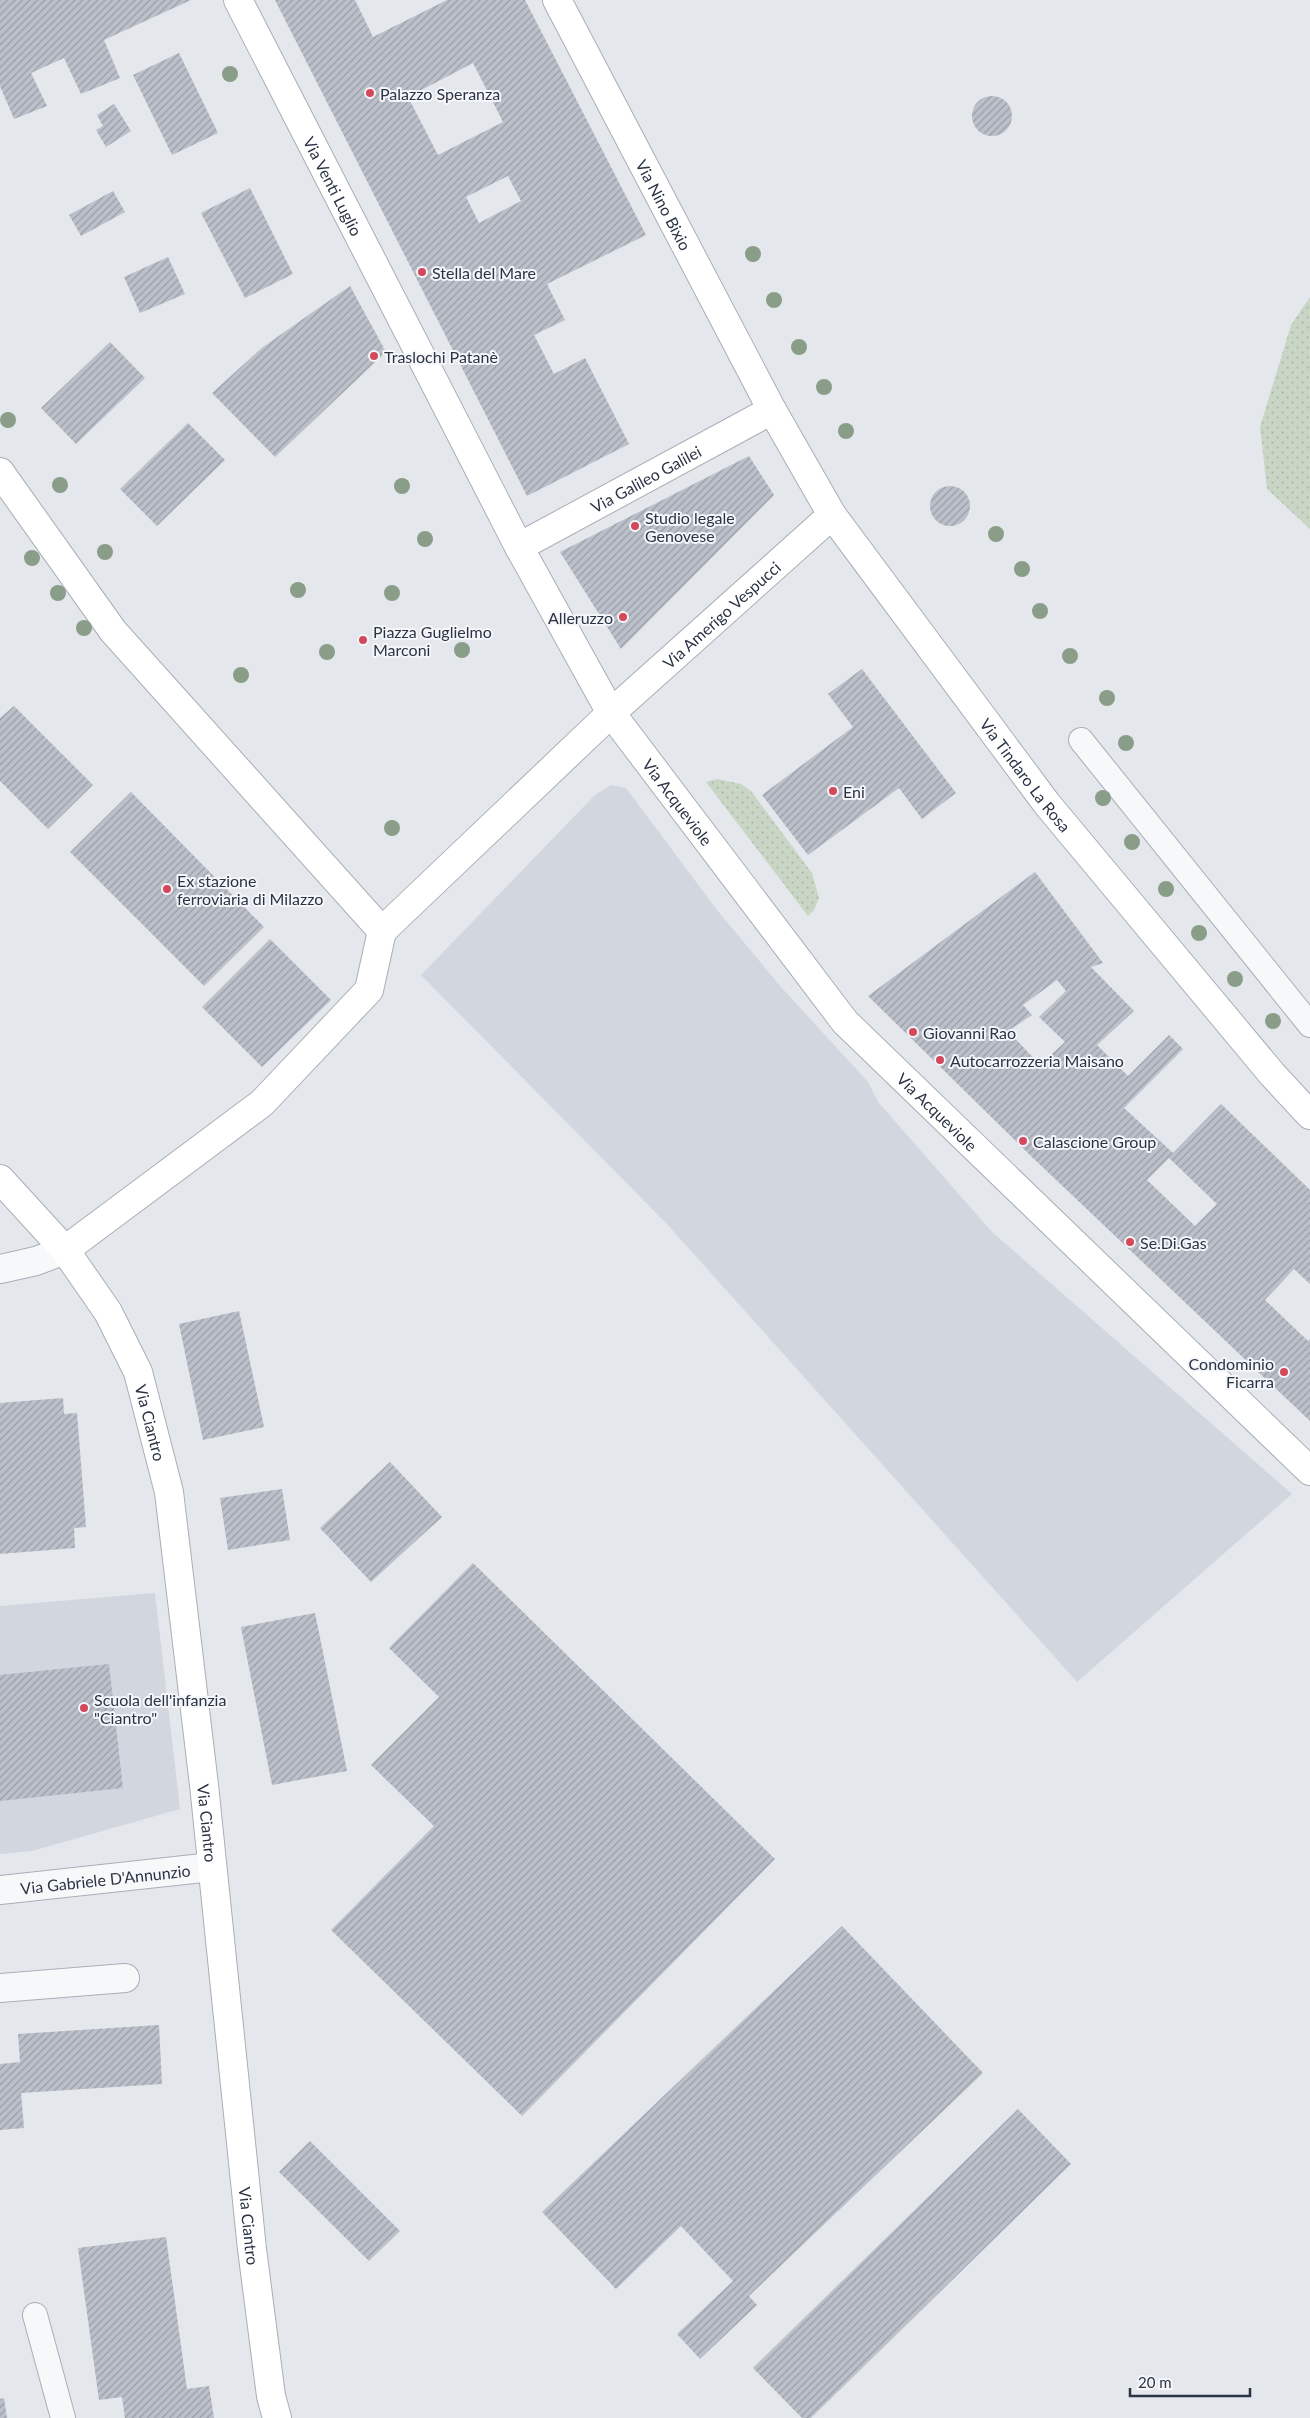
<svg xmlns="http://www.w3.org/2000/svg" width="1310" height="2418" viewBox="0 0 1310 2418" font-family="Lato,sans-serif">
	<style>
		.built { fill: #d2d6de }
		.grass { fill: url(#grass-dots) }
		.building { fill: url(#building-hatch); fill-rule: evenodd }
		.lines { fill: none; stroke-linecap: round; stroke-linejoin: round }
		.lane-casing { stroke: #a9aeb7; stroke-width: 26 }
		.street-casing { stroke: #a9aeb7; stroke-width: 30 }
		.secondary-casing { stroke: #a9aeb7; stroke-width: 30 }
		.lane { stroke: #f7f8fa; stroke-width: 24 }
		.street { stroke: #f7f8fa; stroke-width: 28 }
		.secondary { stroke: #fff; stroke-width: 28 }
		.tree { fill: #899d89 }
		.poi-dot { fill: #d1495b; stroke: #f4f6f9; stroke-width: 2 }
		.labels { text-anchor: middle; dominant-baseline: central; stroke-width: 4; stroke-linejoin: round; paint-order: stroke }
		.poi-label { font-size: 16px; fill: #2b3445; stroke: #f4f6f9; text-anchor: start }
		.street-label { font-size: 16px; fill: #2b3445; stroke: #f4f6f9 }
	</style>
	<defs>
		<pattern id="grass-dots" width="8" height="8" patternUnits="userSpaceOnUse" patternTransform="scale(1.25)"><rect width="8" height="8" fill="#c9d6c5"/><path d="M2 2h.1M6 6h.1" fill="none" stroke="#adb8ab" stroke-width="1.8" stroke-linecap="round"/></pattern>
		<pattern id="building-hatch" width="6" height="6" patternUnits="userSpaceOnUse" patternTransform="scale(1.25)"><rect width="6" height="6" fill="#bbc0ca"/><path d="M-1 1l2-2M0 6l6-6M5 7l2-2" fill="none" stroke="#989da6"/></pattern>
	</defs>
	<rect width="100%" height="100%" fill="#e4e7ec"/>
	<path class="built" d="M 611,785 L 626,788 L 717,910 L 781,987 L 868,1082 L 878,1102 L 992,1232 L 1292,1494 L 1077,1682 L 667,1224 L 421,975 L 595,795 Z
		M 155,1593 L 180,1809 L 32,1851 L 0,1854 L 0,1606 Z"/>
	<path class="grass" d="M 1310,297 L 1310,529 L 1267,489 L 1260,427 L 1291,325 Z
		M 717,779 L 741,784 L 751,791 L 812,873 L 819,898 L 814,910 L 808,916 L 706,782 Z"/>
	<path class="building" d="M 0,0 L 191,0 L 104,40 L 120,78 L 81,94 L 64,58 L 31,73 L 47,106 L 14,119 L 0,86 Z
		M 275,0 L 355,0 L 373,37 L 447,0 L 525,0 L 646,235 L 547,284 L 565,320 L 534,335 L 554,374 L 585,358 L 629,444 L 527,496 ZM 473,63 L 503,122 L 438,155 L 408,97 ZM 508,176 L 521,201 L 479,223 L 466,197 Z
		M 179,53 L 218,133 L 172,155 L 133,75 Z
		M972 116a20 20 0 1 1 40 0a20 20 0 1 1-40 0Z
		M 114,104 L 131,131 L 106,147 L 96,130 L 103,126 L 97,115 Z
		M 250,188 L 293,274 L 245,298 L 201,213 Z
		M 113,191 L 125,212 L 81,236 L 69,215 Z
		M 168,257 L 185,294 L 140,313 L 124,277 Z
		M 350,286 L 386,352 L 275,457 L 212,393 L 263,347 Z
		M 110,342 L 145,378 L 76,444 L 41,408 Z
		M 188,423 L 225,460 L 157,526 L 120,489 Z
		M 749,456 L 774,495 L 621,649 L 560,552 Z
		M930 506a20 20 0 1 1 40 0a20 20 0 1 1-40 0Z
		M 862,669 L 956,793 L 922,819 L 899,788 L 808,855 L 762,795 L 853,727 L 828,694 Z
		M 14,706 L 93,785 L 48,829 L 0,781 L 0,718 Z
		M 131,792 L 264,927 L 204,986 L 70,852 Z
		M 1035,872 L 1103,963 L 1091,967 L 1134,1011 L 1097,1045 L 1128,1076 L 1169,1035 L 1183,1049 L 1124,1108 L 1173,1153 L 1221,1104 L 1310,1190 L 1310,1284 L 1294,1269 L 1265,1300 L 1308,1341 L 1310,1339 L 1310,1421 L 1033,1158 L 868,996 ZM 1057,980 L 1066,991 L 1039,1017 L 1065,1042 L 1040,1065 L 1008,1031 L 1032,1015 L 1023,1005 ZM 1169,1158 L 1217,1204 L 1195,1226 L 1147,1180 Z
		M 270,939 L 331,1000 L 262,1067 L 202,1007 Z
		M 239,1311 L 264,1427 L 203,1440 L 179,1324 Z
		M 63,1398 L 64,1414 L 77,1413 L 86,1527 L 74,1528 L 75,1548 L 0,1554 L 0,1403 Z
		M 390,1462 L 442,1517 L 371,1582 L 320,1528 Z
		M 282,1489 L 290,1540 L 228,1550 L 220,1498 Z
		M 473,1563 L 775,1859 L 522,2116 L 331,1930 L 434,1826 L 371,1765 L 439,1697 L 389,1648 Z
		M 315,1613 L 347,1771 L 272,1785 L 241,1627 Z
		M 109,1664 L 123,1788 L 0,1801 L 0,1675 Z
		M 842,1926 L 983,2073 L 749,2296 L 757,2305 L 700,2359 L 677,2334 L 733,2281 L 681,2226 L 616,2289 L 542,2212 Z
		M 159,2025 L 162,2084 L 21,2093 L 24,2128 L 0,2130 L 0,2064 L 20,2062 L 18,2034 Z
		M 1018,2109 L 1071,2164 L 811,2418 L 802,2418 L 753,2368 Z
		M 310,2141 L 400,2231 L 369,2261 L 279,2172 Z
		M 166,2237 L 187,2389 L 209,2386 L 214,2418 L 125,2418 L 122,2397 L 99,2400 L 78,2248 Z
		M 4,2398 L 7,2418 L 0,2418 L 0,2399 Z"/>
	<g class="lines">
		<defs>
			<path id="lane" d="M 1081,740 L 1310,1025
				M 35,2315 L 63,2418"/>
			<g id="street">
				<path d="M 0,1269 L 36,1261 L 65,1250"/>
				<path id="s1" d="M 0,1890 L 212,1867"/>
				<path d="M 0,1988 L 125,1978"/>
			</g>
			<g id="secondary">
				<path id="s2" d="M 238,0 L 519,547 L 611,713 L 845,1022 L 1310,1471"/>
				<path id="s3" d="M 557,0 L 772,410 L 832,515 L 1047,804 L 1272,1074 L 1310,1115"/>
				<path id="s4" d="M 0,472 L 113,631 L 382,931 L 611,713 L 832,515"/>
				<path id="s5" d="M 519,547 L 772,410"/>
				<path id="s6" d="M 0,1179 L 65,1250 L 108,1312 L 138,1372 L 169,1492 L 204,1785 L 252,2249 L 271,2396 L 277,2418"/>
				<path d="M 65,1250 L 262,1103 L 369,990 L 382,931"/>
			</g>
		</defs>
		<use href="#lane" class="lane-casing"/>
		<use href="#street" class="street-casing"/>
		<use href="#secondary" class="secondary-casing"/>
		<use href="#lane" class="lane"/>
		<use href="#street" class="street"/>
		<use href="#secondary" class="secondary"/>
	</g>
	<g class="tree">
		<circle cx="230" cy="74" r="8"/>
		<circle cx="753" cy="254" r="8"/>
		<circle cx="774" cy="300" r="8"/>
		<circle cx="799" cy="347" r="8"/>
		<circle cx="824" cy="387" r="8"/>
		<circle cx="8" cy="420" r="8"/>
		<circle cx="846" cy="431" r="8"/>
		<circle cx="60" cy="485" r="8"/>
		<circle cx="402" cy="486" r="8"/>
		<circle cx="996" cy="534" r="8"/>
		<circle cx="425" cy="539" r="8"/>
		<circle cx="105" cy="552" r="8"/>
		<circle cx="32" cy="558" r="8"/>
		<circle cx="1022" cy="569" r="8"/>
		<circle cx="298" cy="590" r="8"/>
		<circle cx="58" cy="593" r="8"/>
		<circle cx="392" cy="593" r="8"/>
		<circle cx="1040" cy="611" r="8"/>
		<circle cx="84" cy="628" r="8"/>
		<circle cx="462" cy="650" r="8"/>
		<circle cx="327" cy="652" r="8"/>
		<circle cx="1070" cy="656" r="8"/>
		<circle cx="241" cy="675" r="8"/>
		<circle cx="1107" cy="698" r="8"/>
		<circle cx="1126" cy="743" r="8"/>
		<circle cx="1103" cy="798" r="8"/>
		<circle cx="392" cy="828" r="8"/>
		<circle cx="1132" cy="842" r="8"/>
		<circle cx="1166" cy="889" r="8"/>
		<circle cx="1199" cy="933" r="8"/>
		<circle cx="1235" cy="979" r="8"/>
		<circle cx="1273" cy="1021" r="8"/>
	</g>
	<g class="poi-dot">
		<circle cx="370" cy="93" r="5"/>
		<circle cx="422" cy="272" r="5"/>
		<circle cx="374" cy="356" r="5"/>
		<circle cx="635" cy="526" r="5"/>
		<circle cx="623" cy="617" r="5"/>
		<circle cx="363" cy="640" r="5"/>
		<circle cx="833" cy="791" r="5"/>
		<circle cx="167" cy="889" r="5"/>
		<circle cx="913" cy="1032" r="5"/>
		<circle cx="940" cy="1060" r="5"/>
		<circle cx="1023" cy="1141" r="5"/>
		<circle cx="1130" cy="1242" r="5"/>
		<circle cx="1284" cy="1372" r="5"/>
		<circle cx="84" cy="1708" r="5"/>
	</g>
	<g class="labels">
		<g class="poi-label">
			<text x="380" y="93">Palazzo Speranza</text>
			<text x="432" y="272">Stella del Mare</text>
			<text x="384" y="356">Traslochi Patanè</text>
			<text x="645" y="517">Studio legale<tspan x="645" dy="18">Genovese</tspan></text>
			<text x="613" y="617" text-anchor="end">Alleruzzo</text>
			<text x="373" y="631">Piazza Guglielmo<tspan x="373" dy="18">Marconi</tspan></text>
			<text x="843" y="791">Eni</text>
			<text x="177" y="880">Ex stazione<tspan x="177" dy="18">ferroviaria di Milazzo</tspan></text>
			<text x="923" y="1032">Giovanni Rao</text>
			<text x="950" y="1060">Autocarrozzeria Maisano</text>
			<text x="1033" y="1141">Calascione Group</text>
			<text x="1140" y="1242">Se.Di.Gas</text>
			<text x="1274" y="1363" text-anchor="end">Condominio<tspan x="1274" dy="18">Ficarra</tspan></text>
			<text x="94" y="1699">Scuola dell'infanzia<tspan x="94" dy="18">"Ciantro"</tspan></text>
		</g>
		<g class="street-label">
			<text stroke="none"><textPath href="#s2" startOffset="209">Via Venti Luglio</textPath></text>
			<text stroke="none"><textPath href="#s3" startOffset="231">Via Nino Bixio</textPath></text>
			<text stroke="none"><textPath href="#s5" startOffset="144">Via Galileo Galilei</textPath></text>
			<text stroke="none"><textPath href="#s4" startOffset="1062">Via Amerigo Vespucci</textPath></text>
			<text stroke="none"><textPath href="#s3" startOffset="908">Via Tindaro La Rosa</textPath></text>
			<text stroke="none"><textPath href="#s2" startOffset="916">Via Acqueviole</textPath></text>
			<text stroke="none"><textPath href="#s2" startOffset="1321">Via Acqueviole</textPath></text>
			<text stroke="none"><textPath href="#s6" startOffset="291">Via Ciantro</textPath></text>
			<text stroke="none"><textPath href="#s6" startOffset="696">Via Ciantro</textPath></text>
			<text stroke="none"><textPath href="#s1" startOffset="106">Via Gabriele D'Annunzio</textPath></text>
			<text stroke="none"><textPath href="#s6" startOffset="1101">Via Ciantro</textPath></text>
		</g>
	</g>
	<path d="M1130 2388v8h120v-8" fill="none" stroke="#2b3445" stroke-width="2.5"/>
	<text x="1138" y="2388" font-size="15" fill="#2b3445" stroke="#f4f6f9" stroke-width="4" paint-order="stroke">20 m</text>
</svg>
